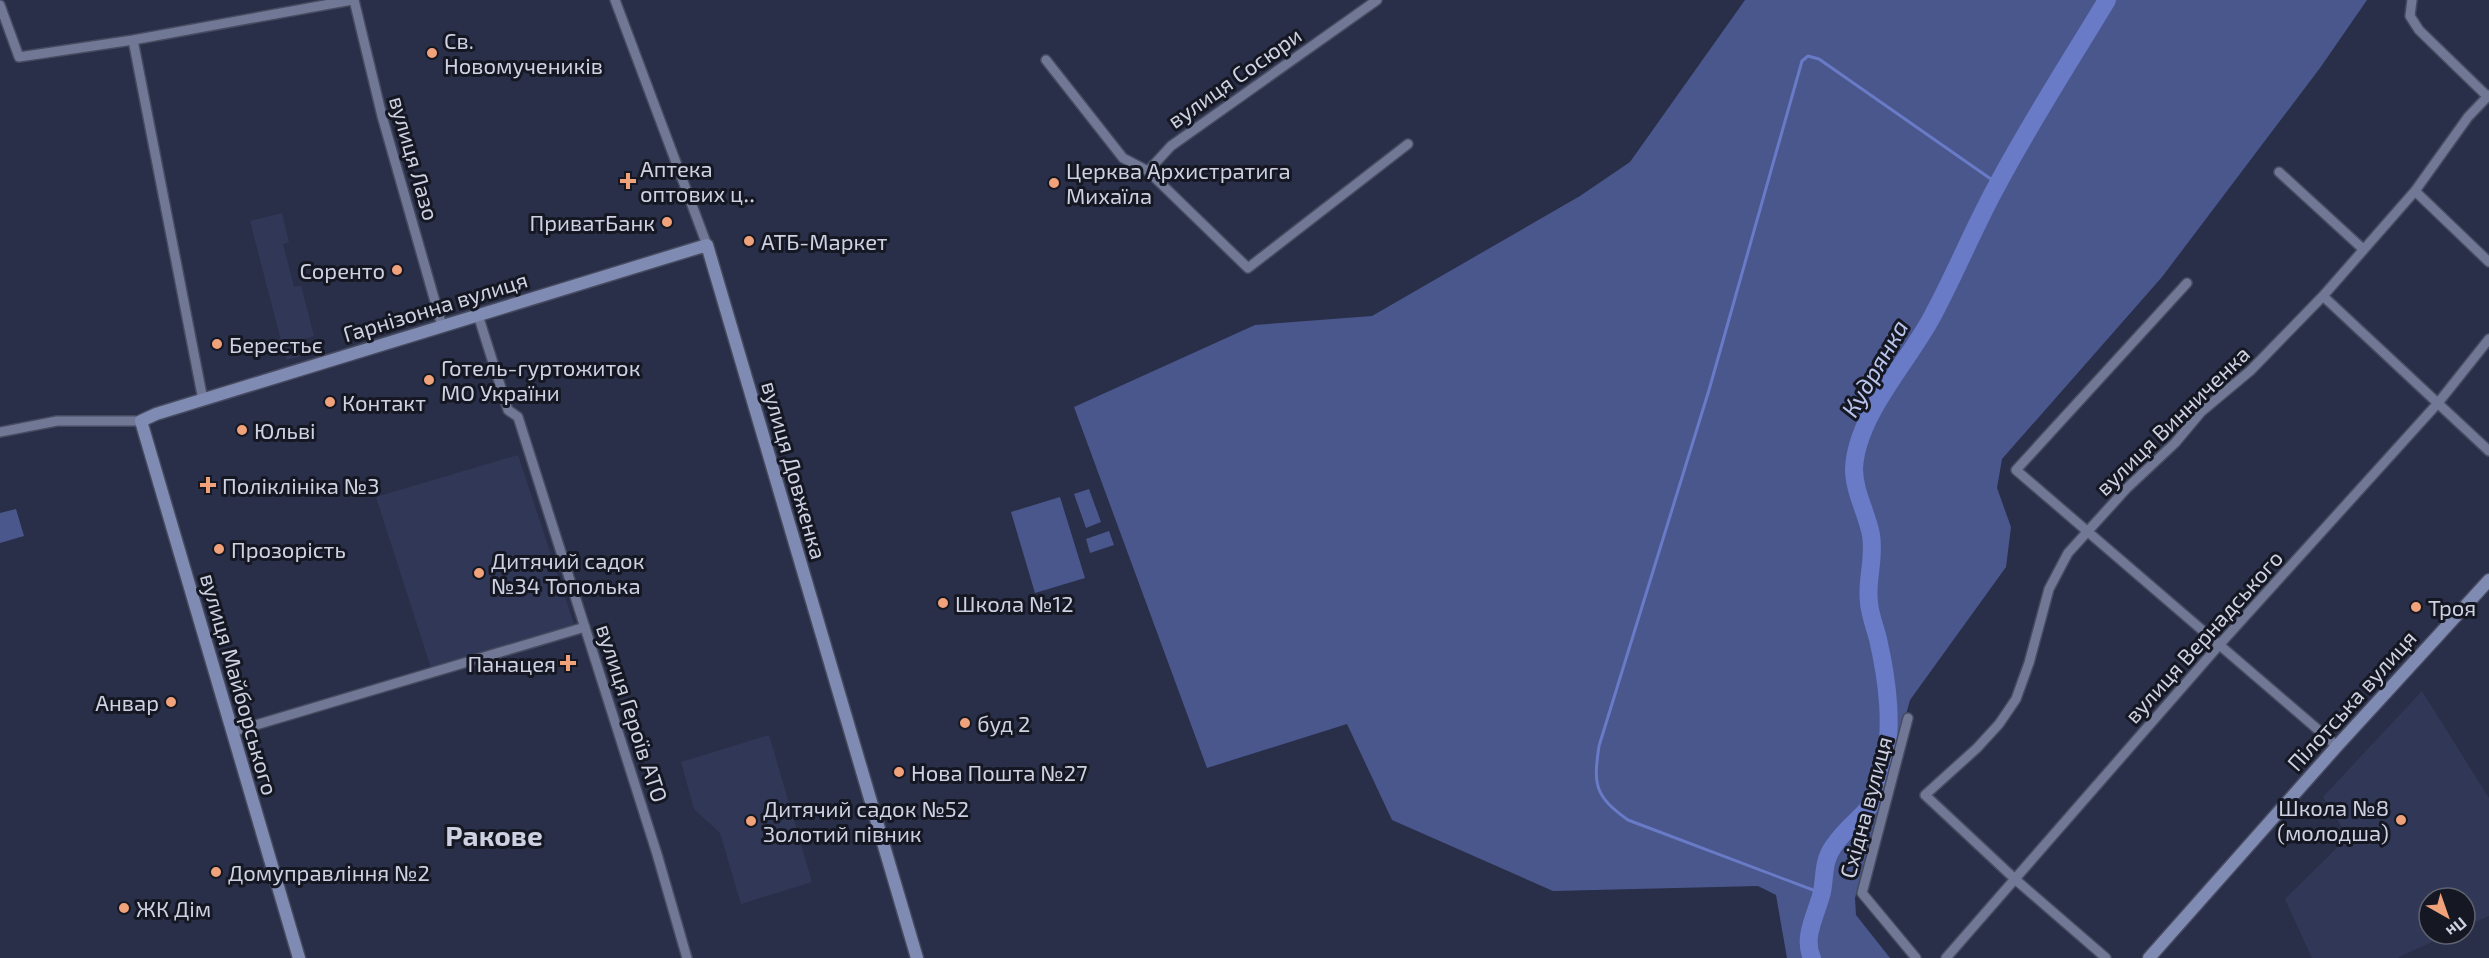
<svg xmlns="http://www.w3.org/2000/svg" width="2489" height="958" viewBox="0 0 2489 958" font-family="'Exo 2',sans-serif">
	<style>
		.built { fill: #313857 }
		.green { fill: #4a578d }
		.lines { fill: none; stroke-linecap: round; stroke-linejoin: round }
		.stream { stroke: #697ac6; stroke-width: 3 }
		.river { stroke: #697ac6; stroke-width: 18 }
		.street-casing { stroke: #464b60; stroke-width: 12 }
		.secondary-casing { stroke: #464b60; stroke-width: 15 }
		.street { stroke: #707895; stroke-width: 9 }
		.secondary { stroke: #808bb3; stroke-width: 12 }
		.poi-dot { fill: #f0a27a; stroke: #151823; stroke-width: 2 }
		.labels { text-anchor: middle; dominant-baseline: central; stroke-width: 6; stroke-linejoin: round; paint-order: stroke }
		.poi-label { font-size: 22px; fill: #cdd1e1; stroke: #151823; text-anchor: start }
		.street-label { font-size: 22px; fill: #cdd1e1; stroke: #151823 }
		.water-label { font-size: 24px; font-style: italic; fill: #bac5ee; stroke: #151823 }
		.district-label { font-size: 28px; font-weight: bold; fill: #cdd1e1; stroke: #151823 }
	</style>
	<rect width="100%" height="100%" fill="#292f48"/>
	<path class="built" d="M 282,213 L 289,242 L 283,244 L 294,287 L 301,286 L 314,336 L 299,341 L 303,356 L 286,360 L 250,221 Z
		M 518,455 L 574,624 L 431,668 L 376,497 Z
		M 2422,691 L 2489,798 L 2489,916 L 2465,927 L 2465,898 L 2429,898 L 2429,934 L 2449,934 L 2397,958 L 2312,958 L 2285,899 L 2348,837 L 2323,797 Z
		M 769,735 L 812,882 L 741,904 L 720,833 L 694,809 L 681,762 Z"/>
	<path class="green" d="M 1745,0 L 2367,0 L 2320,68 L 2162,277 L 2002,459 L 1997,488 L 2011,527 L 2006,567 L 1910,700 L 1855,898 L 1856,915 L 1890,958 L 1787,958 L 1776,895 L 1758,886 L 1553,891 L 1392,820 L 1347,724 L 1207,768 L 1074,407 L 1255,325 L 1372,316 L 1580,196 L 1630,162 Z
		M 1089,489 L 1101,522 L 1086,528 L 1074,494 Z
		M 1060,497 L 1085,578 L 1035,593 L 1011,512 Z
		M 16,509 L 24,536 L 0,543 L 0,513 Z
		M 1109,531 L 1114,545 L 1090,553 L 1086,539 Z"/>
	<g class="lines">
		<path class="stream" d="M 1821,893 L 1628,820 C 1595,796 1593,786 1599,746 L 1709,390 L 1802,61 L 1808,56 L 1819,59 L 1998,184"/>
		<path class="river" d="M 1812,958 C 1802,937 1817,913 1822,892 C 1825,876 1823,861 1833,847 C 1856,813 1875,817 1884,770 C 1893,726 1888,683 1878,639 C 1875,627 1870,615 1869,603 C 1866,580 1875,559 1871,535 C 1867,513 1854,492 1854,469 C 1856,415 1910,360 1933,315 C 1955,274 1972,232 1994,191 C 2028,126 2069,63 2107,0"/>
		<defs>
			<path id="street" d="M 354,0 L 382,116 L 442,326
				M 615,0 L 707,245
				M 2412,0 L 2410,16 L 2419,30 L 2488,97
				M 0,5 L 19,57 L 133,40 L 352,0
				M 133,40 L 203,400
				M 1046,60 L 1123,158 L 1148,171 L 1248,268 L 1408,144
				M 1148,171 L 1171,146 L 1377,0
				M 2279,172 L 2363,249
				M 2415,191 L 2489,262
				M 2187,283 L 2016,470 L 2337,746
				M 2323,296 L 2489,451
				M 478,315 L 508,410 L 518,417 L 657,854 L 687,958
				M 0,432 L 57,421 L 141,421
				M 1908,718 L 1862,893 L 1916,958
				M 232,732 L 585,627
				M 1946,958 L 2220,644 L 2438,403 L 2489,339
				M 2106,958 L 2016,880 L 1925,795 L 1977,748 L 1999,724 L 2016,699 L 2029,663 L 2049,589 L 2068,553 L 2127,488 L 2175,443 L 2201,412 L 2250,371 L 2323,296 L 2415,191 L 2468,117 L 2489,95"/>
			<path id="secondary" d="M 299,958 L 141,421 L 156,414 L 707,245 L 917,958
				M 2149,958 L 2337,746 L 2489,580"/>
		</defs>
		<use href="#street" class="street-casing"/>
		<use href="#secondary" class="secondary-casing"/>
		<use href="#street" class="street"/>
		<use href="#secondary" class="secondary"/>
	</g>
	<g class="poi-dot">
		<circle cx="432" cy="53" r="6"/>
		<path d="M625 172h6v6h6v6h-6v6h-6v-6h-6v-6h6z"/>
		<circle cx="1054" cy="183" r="6"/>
		<circle cx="667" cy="222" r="6"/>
		<circle cx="749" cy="241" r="6"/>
		<circle cx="397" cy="270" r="6"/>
		<circle cx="217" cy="344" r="6"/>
		<circle cx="429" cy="380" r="6"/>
		<circle cx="330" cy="402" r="6"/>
		<circle cx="242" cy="430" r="6"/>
		<path d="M205 476h6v6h6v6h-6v6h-6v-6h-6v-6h6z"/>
		<circle cx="219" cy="549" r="6"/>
		<circle cx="479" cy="573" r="6"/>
		<circle cx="943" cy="603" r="6"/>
		<circle cx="2416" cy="607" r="6"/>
		<path d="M565 654h6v6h6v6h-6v6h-6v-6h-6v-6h6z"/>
		<circle cx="171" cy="702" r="6"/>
		<circle cx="965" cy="723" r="6"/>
		<circle cx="899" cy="772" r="6"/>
		<circle cx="2401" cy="820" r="6"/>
		<circle cx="751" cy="821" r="6"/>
		<circle cx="216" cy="872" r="6"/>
		<circle cx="124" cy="908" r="6"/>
	</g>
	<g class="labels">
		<g class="poi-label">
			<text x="444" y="40">Св.<tspan x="444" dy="25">Новомучеників</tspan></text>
			<text x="640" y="168">Аптека<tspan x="640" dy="25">оптових ц‥</tspan></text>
			<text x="1066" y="170">Церква Архистратига<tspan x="1066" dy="25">Михаїла</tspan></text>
			<text x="655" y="222" text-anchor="end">ПриватБанк</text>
			<text x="761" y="241">АТБ-Маркет</text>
			<text x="385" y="270" text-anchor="end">Соренто</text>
			<text x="229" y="344">Берестьє</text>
			<text x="441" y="367">Готель-гуртожиток<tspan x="441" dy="25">МО України</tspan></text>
			<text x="342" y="402">Контакт</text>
			<text x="254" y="430">Юльві</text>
			<text x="222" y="485">Поліклініка №3</text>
			<text x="231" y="549">Прозорість</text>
			<text x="491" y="560">Дитячий садок<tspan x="491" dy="25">№34 Тополька</tspan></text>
			<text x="955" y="603">Школа №12</text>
			<text x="2428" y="607">Троя</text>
			<text x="556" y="663" text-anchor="end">Панацея</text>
			<text x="159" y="702" text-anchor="end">Анвар</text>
			<text x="977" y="723">буд 2</text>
			<text x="911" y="772">Нова Пошта №27</text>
			<text x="2389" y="807" text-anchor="end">Школа №8<tspan x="2389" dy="25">(молодша)</tspan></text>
			<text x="763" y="808">Дитячий садок №52<tspan x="763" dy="25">Золотий півник</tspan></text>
			<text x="228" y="872">Домуправління №2</text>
			<text x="136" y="908">ЖК Дім</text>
		</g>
		<g class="street-label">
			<text transform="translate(1234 77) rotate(-35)">вулиця Сосюри</text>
			<text transform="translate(415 158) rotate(74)">вулиця Лазо</text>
			<text transform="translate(435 306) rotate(-17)">Гарнізонна вулиця</text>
			<text transform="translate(2172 420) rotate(-44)">вулиця Винниченка</text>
			<text transform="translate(795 470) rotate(74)">вулиця Довженка</text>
			<text transform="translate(2203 636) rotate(-48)">вулиця Вернадського</text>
			<text transform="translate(240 684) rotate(74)">вулиця Майборського</text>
			<text transform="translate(2351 700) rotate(-48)">Пілотська вулиця</text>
			<text transform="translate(633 713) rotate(72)">вулиця Героїв АТО</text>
			<text transform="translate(1865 807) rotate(-75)">Східна вулиця</text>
		</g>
		<g class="water-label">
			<text transform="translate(1874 368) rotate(-60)">Кудрянка</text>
		</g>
		<g class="district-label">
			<text x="494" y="835">Ракове</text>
		</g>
	</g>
	<g transform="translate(2447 916) rotate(140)"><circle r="28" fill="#151823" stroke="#5f626f" stroke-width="1.5"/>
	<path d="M0-4.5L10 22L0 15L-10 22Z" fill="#f0a27a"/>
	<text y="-9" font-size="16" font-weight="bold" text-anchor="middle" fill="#cdd1e1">Пн</text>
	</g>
</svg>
